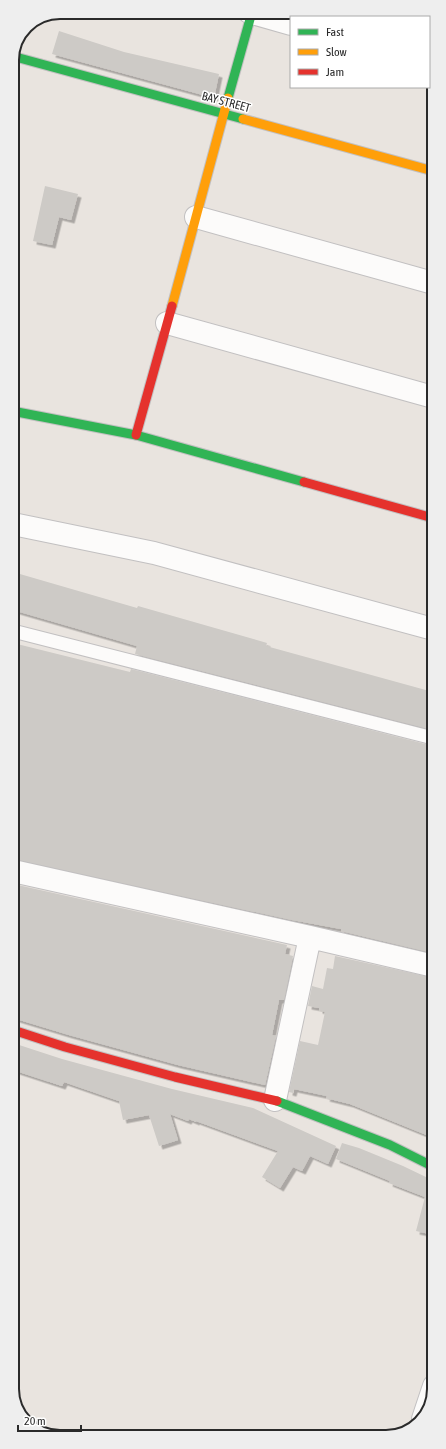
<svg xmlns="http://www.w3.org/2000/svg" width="446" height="1449" viewBox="0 0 446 1449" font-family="'Asap Condensed',sans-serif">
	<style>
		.building { fill: #cdcac6; filter: url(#shadow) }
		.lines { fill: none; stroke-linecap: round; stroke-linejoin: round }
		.lane-casing { stroke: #c2c0c1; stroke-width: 15 }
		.street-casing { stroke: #c2c0c1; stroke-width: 24 }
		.fast-casing { stroke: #c2c0c1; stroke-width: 11 }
		.slow-casing { stroke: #c2c0c1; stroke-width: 11 }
		.jam-casing { stroke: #c2c0c1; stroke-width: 11 }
		.lane { stroke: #fcfbfa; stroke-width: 13 }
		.street { stroke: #fcfbfa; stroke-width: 22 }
		.fast { stroke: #30b455; stroke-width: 9 }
		.slow { stroke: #ff9f0a; stroke-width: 9 }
		.jam { stroke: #e5322d; stroke-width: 9 }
		.labels { text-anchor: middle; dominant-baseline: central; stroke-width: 3; stroke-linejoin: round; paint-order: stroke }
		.street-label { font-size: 12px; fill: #2a2a2a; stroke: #fff }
		.rim { fill: none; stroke: #2a2a2a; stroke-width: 2 }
	</style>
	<defs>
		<filter id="shadow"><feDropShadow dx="3.5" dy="3.5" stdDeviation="0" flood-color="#0004"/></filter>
	</defs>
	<rect width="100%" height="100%" fill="#e9e4df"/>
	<path class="building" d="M 59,31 L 124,52 L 219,74 L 214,98 L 52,54 Z
		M 45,186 L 78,194 L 71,220 L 59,217 L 52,245 L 33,241 Z
		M 13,572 L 137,608 L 138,606 L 267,643 L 266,646 L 433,692 L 433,730 L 135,654 L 137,646 L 13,610 Z
		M 13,643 L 130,672 L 131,669 L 433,746 L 433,953 L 341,931 L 341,929 L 292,920 L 13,859 Z
		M 13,884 L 287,945 L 285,954 L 293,956 L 284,1000 L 279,1000 L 272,1035 L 276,1036 L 265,1085 L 178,1065 L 69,1035 L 13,1018 Z
		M 335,956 L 434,978 L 434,1138 L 350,1104 L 326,1098 L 327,1096 L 294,1089 L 293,1093 L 289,1092 L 300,1041 L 318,1045 L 325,1012 L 319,1010 L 319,1008 L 308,1006 L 312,986 L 323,989 L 327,968 L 333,969 Z
		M 13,1043 L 62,1059 L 172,1089 L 253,1108 L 336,1146 L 328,1164 L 310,1156 L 302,1171 L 293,1167 L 280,1188 L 262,1177 L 278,1151 L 196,1121 L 196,1122 L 189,1119 L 188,1121 L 170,1114 L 178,1140 L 159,1146 L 149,1115 L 123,1120 L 119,1101 L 64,1082 L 62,1086 L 13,1070 Z
		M 342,1143 L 359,1148 L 403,1166 L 428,1178 L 434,1179 L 434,1235 L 416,1231 L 425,1197 L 389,1183 L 390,1181 L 336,1159 Z"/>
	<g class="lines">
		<defs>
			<path id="lane" d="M 13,631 L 433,738"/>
			<path id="street" d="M 249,12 L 291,24
				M 429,62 L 432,63
				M 196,217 L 433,283
				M 167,323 L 433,397
				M 13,524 L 154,553 L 433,629
				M 13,871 L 310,937 L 434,966
				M 275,1100 L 310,937
				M 423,1419 L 434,1386"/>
			<path id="fast" d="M 12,56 L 243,119
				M 228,98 L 252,12
				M 12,411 L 136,435 L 304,482
				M 277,1101 L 390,1145 L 434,1167"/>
			<path id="slow" d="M 243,119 L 433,171
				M 172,306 L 228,98"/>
			<path id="jam" d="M 136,435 L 172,306
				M 304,482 L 433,518
				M 13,1030 L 65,1047 L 175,1077 L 277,1101"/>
		</defs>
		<use href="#lane" class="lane-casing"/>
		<use href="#street" class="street-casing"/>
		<use href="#fast" class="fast-casing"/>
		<use href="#slow" class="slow-casing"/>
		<use href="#jam" class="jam-casing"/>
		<use href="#lane" class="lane"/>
		<use href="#street" class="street"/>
		<use href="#fast" class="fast"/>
		<use href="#slow" class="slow"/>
		<use href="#jam" class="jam"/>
	</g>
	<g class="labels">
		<g class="street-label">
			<text transform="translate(226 102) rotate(15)">BAY STREET</text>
		</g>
	</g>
	<path d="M0 0H446V1449H0ZM60 19H386A41 41 0 0 1 427 60V1389A41 41 0 0 1 386 1430H60A41 41 0 0 1 19 1389V60A41 41 0 0 1 60 19Z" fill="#eee" fill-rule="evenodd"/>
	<path class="rim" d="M60 19H386A41 41 0 0 1 427 60V1389A41 41 0 0 1 386 1430H60A41 41 0 0 1 19 1389V60A41 41 0 0 1 60 19Z"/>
	<rect x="290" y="16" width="140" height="72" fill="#ffffff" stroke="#aaaaaa"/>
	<rect x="298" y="29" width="20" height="6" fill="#30b455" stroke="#aaaaaa"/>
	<text x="326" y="36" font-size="12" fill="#2a2a2a">Fast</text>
	<rect x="298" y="49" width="20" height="6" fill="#ff9f0a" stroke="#aaaaaa"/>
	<text x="326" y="56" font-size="12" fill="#2a2a2a">Slow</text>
	<rect x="298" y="69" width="20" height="6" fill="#e5322d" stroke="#aaaaaa"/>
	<text x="326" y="76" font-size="12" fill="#2a2a2a">Jam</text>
	<path d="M18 1425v6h63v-6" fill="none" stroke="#2a2a2a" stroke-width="2"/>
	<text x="24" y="1425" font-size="12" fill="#2a2a2a" stroke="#ffffff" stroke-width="3" paint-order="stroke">20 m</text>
</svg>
